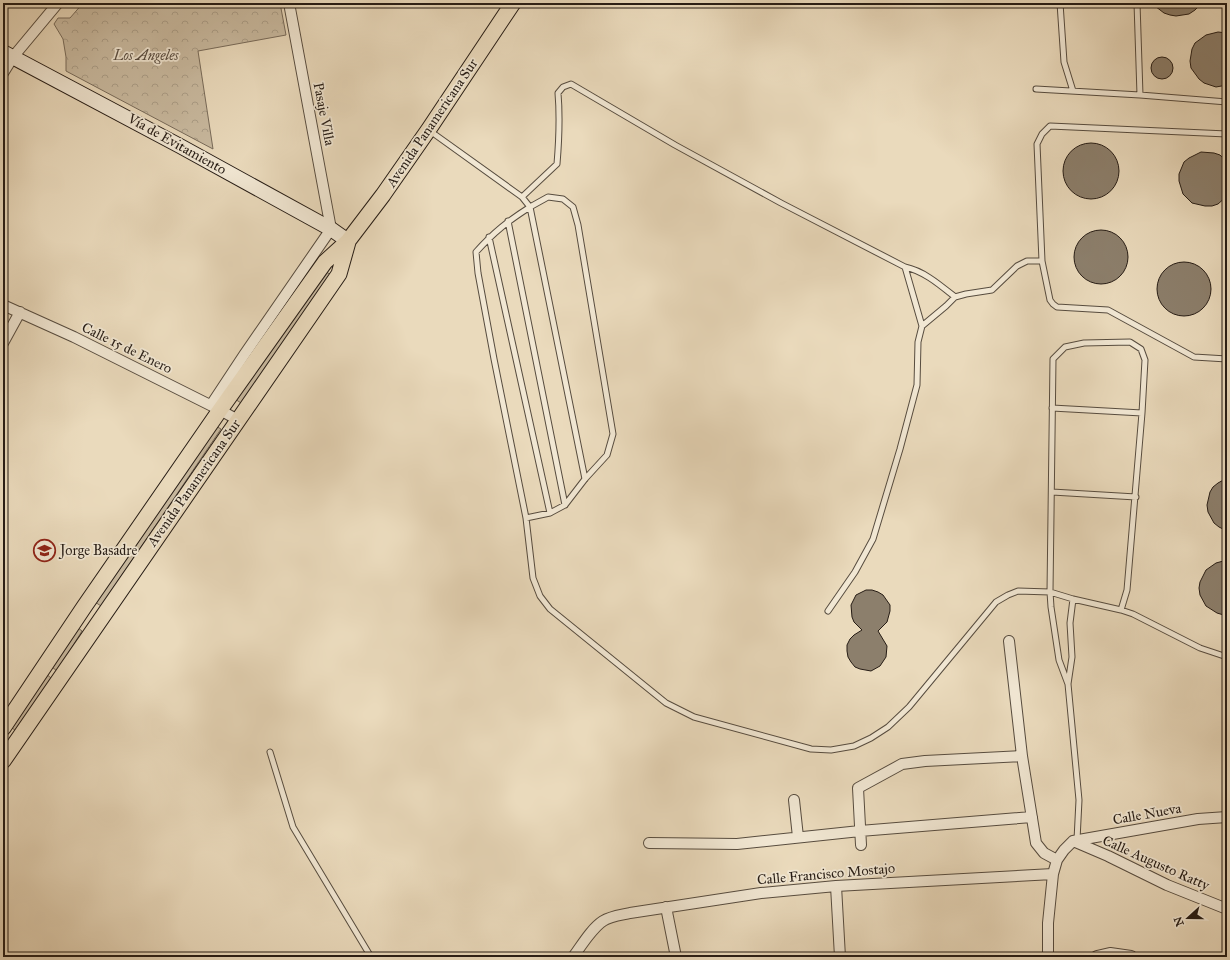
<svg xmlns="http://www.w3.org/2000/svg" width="1230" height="960" viewBox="0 0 1230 960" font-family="'IM FELL Great Primer',serif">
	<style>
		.grass { fill: #c9baa0; stroke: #786b5a }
		.forest { fill: url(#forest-crowns); stroke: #786b5a }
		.building { fill: #8c7f6c; stroke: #261c15 }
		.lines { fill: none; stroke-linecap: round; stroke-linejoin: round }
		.service-casing { stroke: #574c3f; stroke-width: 7 }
		.minor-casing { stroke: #574c3f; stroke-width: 12 }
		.tertiary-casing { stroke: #574c3f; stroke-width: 14 }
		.secondary-casing { stroke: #261c15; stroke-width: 16 }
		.primary-casing { stroke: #261c15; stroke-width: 17 }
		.service { stroke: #f1e7d3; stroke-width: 5 }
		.minor { stroke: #f1e7d3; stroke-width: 10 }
		.tertiary { stroke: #f1e7d3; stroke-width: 12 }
		.secondary { stroke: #f1e7d3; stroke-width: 14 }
		.primary { stroke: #eadabc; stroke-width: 15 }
		.labels { text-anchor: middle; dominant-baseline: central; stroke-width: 3.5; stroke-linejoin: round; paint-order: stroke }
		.park-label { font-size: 14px; font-style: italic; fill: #574b3f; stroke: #f1e7d3 }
		.street-label { font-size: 14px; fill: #261c15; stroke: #f1e7d3 }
		.poi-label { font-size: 14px; fill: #261c15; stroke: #f1e7d3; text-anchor: start }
	</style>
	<defs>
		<pattern id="forest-crowns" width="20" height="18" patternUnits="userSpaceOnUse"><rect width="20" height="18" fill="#c9baa0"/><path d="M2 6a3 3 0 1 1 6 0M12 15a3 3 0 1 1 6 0" fill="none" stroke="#ac9f89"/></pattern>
	</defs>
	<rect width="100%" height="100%" fill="#eadabc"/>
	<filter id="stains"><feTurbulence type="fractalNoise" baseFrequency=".005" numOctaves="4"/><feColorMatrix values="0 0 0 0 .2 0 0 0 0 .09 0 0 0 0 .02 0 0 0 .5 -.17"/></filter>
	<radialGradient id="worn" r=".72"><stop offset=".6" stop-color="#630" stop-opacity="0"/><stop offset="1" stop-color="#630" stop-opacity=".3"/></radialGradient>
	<path class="grass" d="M 325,271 L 331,275 L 241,403 L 235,399 Z
		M 214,425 L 221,429 L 101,606 L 95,602 Z
		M 77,627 L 82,631 L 57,671 L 52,667 Z
		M 45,673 L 51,678 L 16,731 L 11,727 Z"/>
	<path class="forest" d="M 83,3 L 280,3 L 286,35 L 198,51 L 213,149 L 66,71 L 66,57 L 63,39 L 54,24 L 58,18 L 70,18 Z"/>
	<path class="building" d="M 1151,3 L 1202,3 L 1195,10 L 1189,14 L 1176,16 L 1170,15 L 1164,13 Z
		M 1218,32 L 1227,33 L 1227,85 L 1216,87 L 1204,83 L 1199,79 L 1191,68 L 1190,61 L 1192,49 L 1195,43 L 1206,35 Z
		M1151 68a11 11 0 1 1 22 0a11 11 0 1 1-22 0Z
		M1063 171a28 28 0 1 1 56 0a28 28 0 1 1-56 0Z
		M 1201,152 L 1214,153 L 1220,155 L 1227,162 L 1227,196 L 1218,204 L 1212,206 L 1205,206 L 1192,203 L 1183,194 L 1179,181 L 1179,174 L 1184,162 L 1189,158 Z
		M1074 257a27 27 0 1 1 54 0a27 27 0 1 1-54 0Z
		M1157 289a27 27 0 1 1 54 0a27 27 0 1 1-54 0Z
		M 1227,478 L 1227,531 L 1219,527 L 1214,523 L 1208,512 L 1207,505 L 1210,492 L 1213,487 L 1218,483 Z
		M 1227,560 L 1227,616 L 1217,613 L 1206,606 L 1200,595 L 1199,588 L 1200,582 L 1206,570 L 1216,563 Z
		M 866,590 L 872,590 L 878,592 L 883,595 L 890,605 L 890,611 L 887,622 L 878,631 L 887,646 L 886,657 L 880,666 L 871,671 L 860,669 L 855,667 L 851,662 L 848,657 L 847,651 L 847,645 L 850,639 L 854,635 L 862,630 L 854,622 L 852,617 L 851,605 L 856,595 Z"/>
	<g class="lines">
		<defs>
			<path id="service" d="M 1060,3 L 1064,62 L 1073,91
				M 1137,3 L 1140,95
				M 1036,89 L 1140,95 L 1227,102
				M 430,131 L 522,197 L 530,207 C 508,221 494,232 476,252 L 478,273 L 494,359 L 526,518 L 533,578 L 540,596 L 550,609 L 666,703 L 694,717 L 811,749 L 831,750 L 854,746 L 871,738 L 888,727 L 909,707 L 996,602 L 1008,595 L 1018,591 L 1050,592 L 1073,599 L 1121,610 L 1133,614 L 1200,648 L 1227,657
				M 1227,134 L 1050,126 L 1042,134 L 1037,144 L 1042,261 L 1050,300 L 1053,304 L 1057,307 L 1108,310 L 1194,357 L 1227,359
				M 522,197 L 557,164 C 559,140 560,116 558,93 L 563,87 L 571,84 L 675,145 L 781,203 L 905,267 L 922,326 L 918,342 L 917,385 L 900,449 L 873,539 L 855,572 L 828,611
				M 508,221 L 565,505
				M 489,237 L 550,513
				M 905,267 C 924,271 940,285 955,297
				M 922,326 L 946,306 L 955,297 L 966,294 L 992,290 L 1017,266 L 1027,261 L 1042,261
				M 1052,408 L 1142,413
				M 1052,492 L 1136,497
				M 526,518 L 550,513 L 565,505 L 585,479 L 607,455 L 613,434 L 578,225 L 573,207 L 563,199 L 548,197 L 530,207 L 585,479
				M 1073,599 L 1070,623 L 1072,657 L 1068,684 L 1079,800 L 1077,840
				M 1068,684 L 1059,660 L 1051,607 L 1050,592 L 1053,359 L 1065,347 L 1084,343 L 1130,342 L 1141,349 L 1145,360 L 1142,413 L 1127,590 L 1121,610
				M 270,752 L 293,827 L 371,957"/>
			<path id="minor" d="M 3,73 L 13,57 L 58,3
				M 3,305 L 74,337 L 220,410 L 238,420
				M 3,343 L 20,312
				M 211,405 L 244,355 L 331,229 L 289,3
				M 1009,641 L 1022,756 L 1036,843 L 1044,853 L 1057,860
				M 794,800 L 798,837
				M 1073,841 L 1108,856 L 1167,885 L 1227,909
				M 649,843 L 737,844 L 860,831 L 1032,817
				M 861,845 L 858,788 L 902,764 L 925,761 L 1022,756
				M 836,886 L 840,957
				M 666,907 L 676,957
				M 573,957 C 582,945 591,929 603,921 C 611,916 622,915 630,913 L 761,893 L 836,886 L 1053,874
				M 1048,957 L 1048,923 L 1053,874 L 1057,860 L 1064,850 L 1073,841 L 1198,819 L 1227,817"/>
			<path id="tertiary" d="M 1097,957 L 1110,954 L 1131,957"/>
			<path id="secondary" d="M 3,52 L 180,146 L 331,229 L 348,241"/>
			<path id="primary" d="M 3,728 L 84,607 L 220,410 L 325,262 L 348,241 L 383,195 L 429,129 L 513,3
				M 3,761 L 339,274 L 348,242"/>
		</defs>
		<use href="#service" class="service-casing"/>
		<use href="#minor" class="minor-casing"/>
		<use href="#tertiary" class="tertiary-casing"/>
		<use href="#secondary" class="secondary-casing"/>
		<use href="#primary" class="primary-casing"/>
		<use href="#service" class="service"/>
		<use href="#minor" class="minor"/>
		<use href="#tertiary" class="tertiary"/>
		<use href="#secondary" class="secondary"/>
		<use href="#primary" class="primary"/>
	</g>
	<defs>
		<symbol id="school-ring" viewBox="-11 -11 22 22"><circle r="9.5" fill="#f1e7d3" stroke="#8f2418" stroke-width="1.5"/><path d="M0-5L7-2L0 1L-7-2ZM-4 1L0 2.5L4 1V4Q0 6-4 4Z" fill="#8f2418"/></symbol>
	</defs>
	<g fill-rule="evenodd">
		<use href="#school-ring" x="32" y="538" width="25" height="25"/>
	</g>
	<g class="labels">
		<g class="park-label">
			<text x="146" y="55">Los Angeles</text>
		</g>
		<g class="street-label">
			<text transform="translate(324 114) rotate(79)">Pasaje Villa</text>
			<text transform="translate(432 123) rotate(-56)">Avenida Panamericana Sur</text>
			<text transform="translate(177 144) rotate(29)">Vía de Evitamiento</text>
			<text transform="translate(127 348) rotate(26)">Calle 15 de Enero</text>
			<text transform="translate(194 483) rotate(-55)">Avenida Panamericana Sur</text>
			<text transform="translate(1147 814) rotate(-10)">Calle Nueva</text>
			<text transform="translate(1156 863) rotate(24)">Calle Augusto Ratty</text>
			<text transform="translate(826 874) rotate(-5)">Calle Francisco Mostajo</text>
		</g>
		<g class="poi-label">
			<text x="60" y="550">Jorge Basadre</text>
		</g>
	</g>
	<rect width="1230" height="960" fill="none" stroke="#eadabc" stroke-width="16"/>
	<rect x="4" y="4" width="1222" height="952" fill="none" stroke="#261c15" stroke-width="2"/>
	<rect x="8" y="8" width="1214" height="944" fill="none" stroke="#261c15"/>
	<g transform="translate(1188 918) rotate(249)" stroke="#f1e7d3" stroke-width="3" paint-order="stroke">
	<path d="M0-3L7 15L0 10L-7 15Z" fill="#261c15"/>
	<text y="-6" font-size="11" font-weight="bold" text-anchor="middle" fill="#261c15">N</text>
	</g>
	<rect width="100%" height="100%" filter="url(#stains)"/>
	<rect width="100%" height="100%" fill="url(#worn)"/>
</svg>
